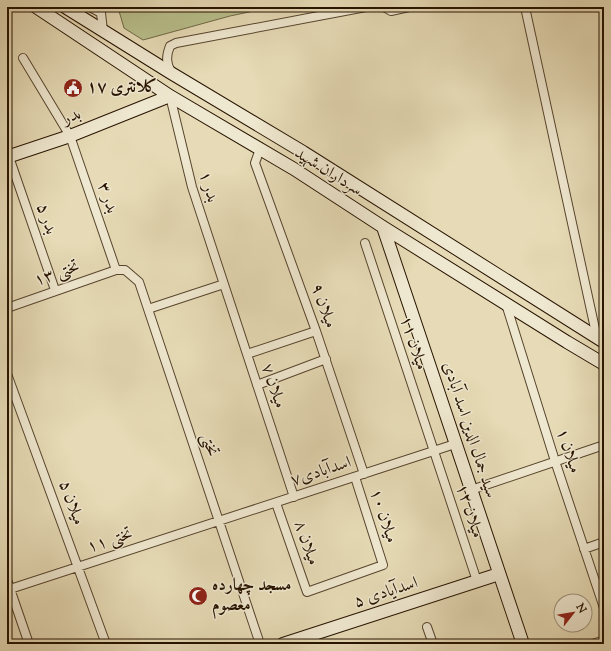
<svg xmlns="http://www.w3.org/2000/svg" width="611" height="651" viewBox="0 0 611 651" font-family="'Sorts Mill Goudy',Amiri,serif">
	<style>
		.green { fill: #b8bf8c; stroke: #706946 }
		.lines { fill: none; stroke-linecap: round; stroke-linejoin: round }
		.lane-casing { stroke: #57452e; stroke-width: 6 }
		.street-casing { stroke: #57452e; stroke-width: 10 }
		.secondary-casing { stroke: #271300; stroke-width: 14 }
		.lane { stroke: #efe8d0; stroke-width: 4 }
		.street { stroke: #efe8d0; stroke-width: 8 }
		.secondary { stroke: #efe8d0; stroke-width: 12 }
		.labels { text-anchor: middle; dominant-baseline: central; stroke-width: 3; stroke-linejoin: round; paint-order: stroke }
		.poi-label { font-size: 17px; font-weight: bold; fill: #271300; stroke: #efe8d0; text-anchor: start }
		.street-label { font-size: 17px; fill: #271300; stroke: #efe8d0 }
	</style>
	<rect width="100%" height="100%" fill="#e6dbb6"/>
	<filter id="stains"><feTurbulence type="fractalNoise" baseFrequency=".005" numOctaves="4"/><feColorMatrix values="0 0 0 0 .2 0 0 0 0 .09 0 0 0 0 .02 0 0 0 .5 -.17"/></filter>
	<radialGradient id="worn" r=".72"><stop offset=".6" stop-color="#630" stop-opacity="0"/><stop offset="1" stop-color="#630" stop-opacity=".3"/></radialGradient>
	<path class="green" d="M 113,7 L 273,7 L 230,16 L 143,40 L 124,28 L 119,11 Z"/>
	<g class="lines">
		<defs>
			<path id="lane" d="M 586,644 L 604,638"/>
			<path id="street" d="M 90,7 L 101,13 L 103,31
				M 384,7 L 391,11 L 409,7
				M 525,7 L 597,338
				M 23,58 L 70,136 L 116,270
				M 171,72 C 166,63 166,56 170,46 L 176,43 L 366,7
				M 170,96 L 192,187 L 294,497
				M 260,149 L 255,163 L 316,331 L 364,474
				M 9,157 L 55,290
				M 365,243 L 477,581
				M 506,304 L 555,461 L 604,608
				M 7,308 L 116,270 L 125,270 L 139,282 L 260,644
				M 148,309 L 224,284
				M 247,354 L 316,331
				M 7,374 L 106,644
				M 257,385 L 326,359
				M 471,490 L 604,445
				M 276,503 L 307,592 L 383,565 L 355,477
				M 584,549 L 604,542
				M 7,580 L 29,644
				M 7,590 L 455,444
				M 427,627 L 433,644"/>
			<path id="secondary" d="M 36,7 L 170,96 L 294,169 L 383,227 L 567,342 L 604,364
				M 65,7 L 171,73 L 303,152 L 604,342
				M 7,157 L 70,136 L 170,96
				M 383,227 L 523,644
				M 283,644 L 499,574"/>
		</defs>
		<use href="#lane" class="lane-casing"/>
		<use href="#street" class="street-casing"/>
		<use href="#secondary" class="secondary-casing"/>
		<use href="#lane" class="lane"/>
		<use href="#street" class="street"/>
		<use href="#secondary" class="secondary"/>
	</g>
	<defs>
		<symbol id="civic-disc" viewBox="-11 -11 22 22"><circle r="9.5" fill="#8f2418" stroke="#efe8d0"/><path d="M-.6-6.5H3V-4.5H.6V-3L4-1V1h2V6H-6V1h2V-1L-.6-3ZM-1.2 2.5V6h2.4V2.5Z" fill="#fff"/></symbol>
		<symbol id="mosque-disc" viewBox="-11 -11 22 22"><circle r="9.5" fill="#8f2418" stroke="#efe8d0"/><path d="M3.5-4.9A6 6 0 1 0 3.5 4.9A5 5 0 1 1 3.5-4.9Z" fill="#fff"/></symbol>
	</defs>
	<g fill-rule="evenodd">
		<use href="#civic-disc" x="62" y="77" width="22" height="22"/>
		<use href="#mosque-disc" x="187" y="585" width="22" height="22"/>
	</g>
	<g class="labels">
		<g class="poi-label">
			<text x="87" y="88">کلانتری ۱۷</text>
			<text x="212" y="586">مسجد چهارده<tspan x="212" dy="20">معصوم</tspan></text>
		</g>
		<g class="street-label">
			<text transform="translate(72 117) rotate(-21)">بدر</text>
			<text transform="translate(328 172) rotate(32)">سرداران شهید</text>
			<text transform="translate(208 187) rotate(74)">بدر ۱</text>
			<text transform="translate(107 198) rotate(71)">بدر ۳</text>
			<text transform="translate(46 219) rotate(71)">بدر ۵</text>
			<text transform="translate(57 274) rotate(-19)">تختی ۱۳</text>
			<text transform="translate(323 306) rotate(70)">میلان ۹</text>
			<text transform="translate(413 343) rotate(72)">میلان ۱۱</text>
			<text transform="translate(273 386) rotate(72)">میلان ۷</text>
			<text transform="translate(469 430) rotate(72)">سید جمال الدین اسد آبادی</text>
			<text transform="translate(209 445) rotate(72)">تختی</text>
			<text transform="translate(568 451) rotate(72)">میلان ۱</text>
			<text transform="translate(321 472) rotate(-18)">اسدآبادی۷</text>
			<text transform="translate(71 503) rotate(70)">میلان ۵</text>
			<text transform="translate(469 511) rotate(72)">میلان ۱۲</text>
			<text transform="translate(383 516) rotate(72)">میلان ۱۰</text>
			<text transform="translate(110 541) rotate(-18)">تختی ۱۱</text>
			<text transform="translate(306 543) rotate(71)">میلان ۸</text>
			<text transform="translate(386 593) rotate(-18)">اسدآیادی ۵</text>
		</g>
	</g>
	<rect width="611" height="651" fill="none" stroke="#e6dbb6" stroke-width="24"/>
	<rect x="8" y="8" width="595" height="635" fill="none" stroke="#271300" stroke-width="2"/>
	<rect x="12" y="12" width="587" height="627" fill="none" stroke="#271300"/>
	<g transform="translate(573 613) rotate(59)"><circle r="19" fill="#efe8d0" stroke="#9f937d"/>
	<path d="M0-3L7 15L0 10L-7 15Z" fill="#8f2418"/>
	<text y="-6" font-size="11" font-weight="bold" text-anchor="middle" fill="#271300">N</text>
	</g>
	<rect width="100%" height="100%" filter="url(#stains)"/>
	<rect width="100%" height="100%" fill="url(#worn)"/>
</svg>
